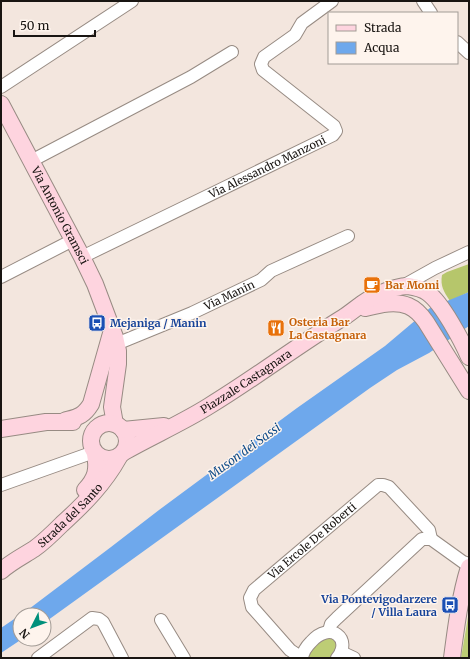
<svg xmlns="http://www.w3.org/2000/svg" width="470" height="659" viewBox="0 0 470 659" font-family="Merriweather,serif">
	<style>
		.green { fill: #bdcd75 }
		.forest { fill: #b6c66b }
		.water { fill: #6ea8ec }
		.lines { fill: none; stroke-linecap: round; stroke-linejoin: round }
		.minor-casing { stroke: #978b83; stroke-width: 14 }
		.secondary-casing { stroke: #978b83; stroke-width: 18 }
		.minor { stroke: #fff; stroke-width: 12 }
		.secondary { stroke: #fed4df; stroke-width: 16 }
		.labels { text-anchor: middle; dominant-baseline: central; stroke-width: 3; stroke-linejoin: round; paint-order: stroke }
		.street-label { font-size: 11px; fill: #191512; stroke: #fef4ed }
		.food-label { font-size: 11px; font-weight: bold; fill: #c56008; stroke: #fef4ed; text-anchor: start }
		.transit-label { font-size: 11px; font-weight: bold; fill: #164399; stroke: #fef4ed; text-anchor: start }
		.water-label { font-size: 12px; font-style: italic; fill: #0e4b88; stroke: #fef4ed }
	</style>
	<rect width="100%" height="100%" fill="#f3e6de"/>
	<path class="green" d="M 469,611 L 469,658 L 461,658 Z
		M 330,636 L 337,641 C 337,648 335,653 330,658 L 307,658 C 310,646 319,640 330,636 Z"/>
	<path class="forest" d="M 469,264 L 469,292 L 450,301 C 444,292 440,286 442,275 L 447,272 Z"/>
	<path class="water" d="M 469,292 L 469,326 L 429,353 L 397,370 L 370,388 L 44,623 L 44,615 L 21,615 L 111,547 L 159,510 L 297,408 L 385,346 L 430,308 Z
		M 20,615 L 20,639 L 22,639 L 1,653 L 1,628 Z"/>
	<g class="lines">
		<defs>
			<g id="minor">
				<path d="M 423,1 L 431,13"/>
				<path d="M 457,42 L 469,53"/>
				<path d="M 1,87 L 132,1"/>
				<path d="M 31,161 L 191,77 L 232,52"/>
				<path id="s1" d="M 82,257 L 333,135 L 336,131 L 334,126 L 263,70 L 261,64 L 264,57 L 295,35 L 302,23 L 332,1"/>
				<path d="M 1,277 L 73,240"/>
				<path d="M 401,287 L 435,268 L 469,252"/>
				<path id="s2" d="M 109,347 L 192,313 L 261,280 L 271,271 L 348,236"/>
				<path d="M 1,485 L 94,452"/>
				<path d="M 161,620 L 184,658"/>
				<path d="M 329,631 L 331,624 L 337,618 L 422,539 L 431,539 L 463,562 L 469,564"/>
				<path d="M 341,652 L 354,658"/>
				<path d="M 38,658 L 92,618 L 99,619 L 103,622 L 122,658"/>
				<path id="s3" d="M 302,658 L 290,650 L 252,607 L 250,598 L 254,590 L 378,485 L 383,485 L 389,487 L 429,530 L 431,539"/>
				<path d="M 302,658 C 303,651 306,647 311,642 C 330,620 353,639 337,658"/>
			</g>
			<g id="secondary">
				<path id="s4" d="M 1,104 L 82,257 L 95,284 L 115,337 L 118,351 L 118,364 L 112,407 L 115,424"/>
				<path d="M 365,308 C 371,307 377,305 383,304 C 404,301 415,306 426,322 L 469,391"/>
				<path d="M 64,421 C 77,417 83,417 91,404 L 112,330"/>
				<circle cx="109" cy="441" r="18"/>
				<path d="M 1,429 L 46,422 L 73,422"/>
				<path d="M 123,430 L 164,426"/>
				<path id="s5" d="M 124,452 C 152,436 182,423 209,406 C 255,378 298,345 344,317 C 356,309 366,299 379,294 C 388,290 399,286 408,286 C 415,287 423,289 428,293 C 442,303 462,341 469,357"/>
				<path d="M 85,490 C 96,478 98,470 95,454"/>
				<path id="s6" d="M 1,571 C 11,562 23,556 34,549 C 44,542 53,533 62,524 C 84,504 104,484 119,457"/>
				<path d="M 452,658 C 456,627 460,596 469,567"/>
			</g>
		</defs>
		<use href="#minor" class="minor-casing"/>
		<use href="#secondary" class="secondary-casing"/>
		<use href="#minor" class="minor"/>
		<use href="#secondary" class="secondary"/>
	</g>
	<defs>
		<symbol id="cafe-square" viewBox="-11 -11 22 22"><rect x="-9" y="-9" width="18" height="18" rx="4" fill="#e8710a" stroke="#fef4ed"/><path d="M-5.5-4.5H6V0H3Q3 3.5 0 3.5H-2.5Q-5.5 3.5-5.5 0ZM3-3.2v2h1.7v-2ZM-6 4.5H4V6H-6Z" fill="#fff"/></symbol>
		<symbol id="bus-square" viewBox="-11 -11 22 22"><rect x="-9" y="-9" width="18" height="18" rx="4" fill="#1a4fb4" stroke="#fef4ed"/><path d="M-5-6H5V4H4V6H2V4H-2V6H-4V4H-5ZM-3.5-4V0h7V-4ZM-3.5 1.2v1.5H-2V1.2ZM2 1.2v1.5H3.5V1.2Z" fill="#fff"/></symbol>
		<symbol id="restaurant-square" viewBox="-11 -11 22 22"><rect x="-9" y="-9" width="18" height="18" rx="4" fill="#e8710a" stroke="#fef4ed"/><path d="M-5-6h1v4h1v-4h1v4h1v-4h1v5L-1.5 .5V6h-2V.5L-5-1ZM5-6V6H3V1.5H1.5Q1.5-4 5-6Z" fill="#fff"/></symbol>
	</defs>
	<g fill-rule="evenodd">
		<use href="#cafe-square" x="362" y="275" width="20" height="20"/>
		<use href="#bus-square" x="87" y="313" width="20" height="20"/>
		<use href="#restaurant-square" x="266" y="318" width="20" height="20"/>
		<use href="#bus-square" x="440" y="595" width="20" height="20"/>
	</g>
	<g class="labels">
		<g class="street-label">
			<text stroke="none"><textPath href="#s1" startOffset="206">Via Alessandro Manzoni</textPath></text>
			<text stroke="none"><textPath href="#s4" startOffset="126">Via Antonio Gramsci</textPath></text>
			<text stroke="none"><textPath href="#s2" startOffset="131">Via Manin</textPath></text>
			<text stroke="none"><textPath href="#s5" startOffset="141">Piazzale Castagnara</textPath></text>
			<text stroke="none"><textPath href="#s6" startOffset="89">Strada del Santo</textPath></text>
			<text stroke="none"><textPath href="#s3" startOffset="166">Via Ercole De Roberti</textPath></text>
		</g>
		<g class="food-label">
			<text x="385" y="285">Bar Momi</text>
			<text x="289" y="322">Osteria Bar<tspan x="289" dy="13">La Castagnara</tspan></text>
		</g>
		<g class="transit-label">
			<text x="110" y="323">Mejaniga / Manin</text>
			<text x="437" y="599" text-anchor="end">Via Pontevigodarzere<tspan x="437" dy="13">/ Villa Laura</tspan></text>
		</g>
		<g class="water-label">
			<text transform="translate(244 451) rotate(-36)">Muson dei Sassi</text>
		</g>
	</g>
	<rect width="470" height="659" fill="none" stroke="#191512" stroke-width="4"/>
	<rect x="328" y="12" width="130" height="52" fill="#fef4ed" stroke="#a29b95"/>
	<rect x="336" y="25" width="20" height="6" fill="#fed4df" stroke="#a29b95"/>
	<text x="364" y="32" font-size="12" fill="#191512">Strada</text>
	<rect x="336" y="42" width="20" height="12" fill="#6ea8ec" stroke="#a29b95"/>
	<text x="364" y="52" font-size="12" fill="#191512">Acqua</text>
	<g transform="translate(32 627) rotate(228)"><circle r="19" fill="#fef4ed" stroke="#a29b95"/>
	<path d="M0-3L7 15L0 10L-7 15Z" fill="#00907b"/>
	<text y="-6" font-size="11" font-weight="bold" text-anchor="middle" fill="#191512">N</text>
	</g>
	<path d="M14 30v6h81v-6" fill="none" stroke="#191512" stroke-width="2"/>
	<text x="20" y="30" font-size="12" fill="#191512" stroke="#fef4ed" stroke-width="3" paint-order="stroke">50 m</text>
</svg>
